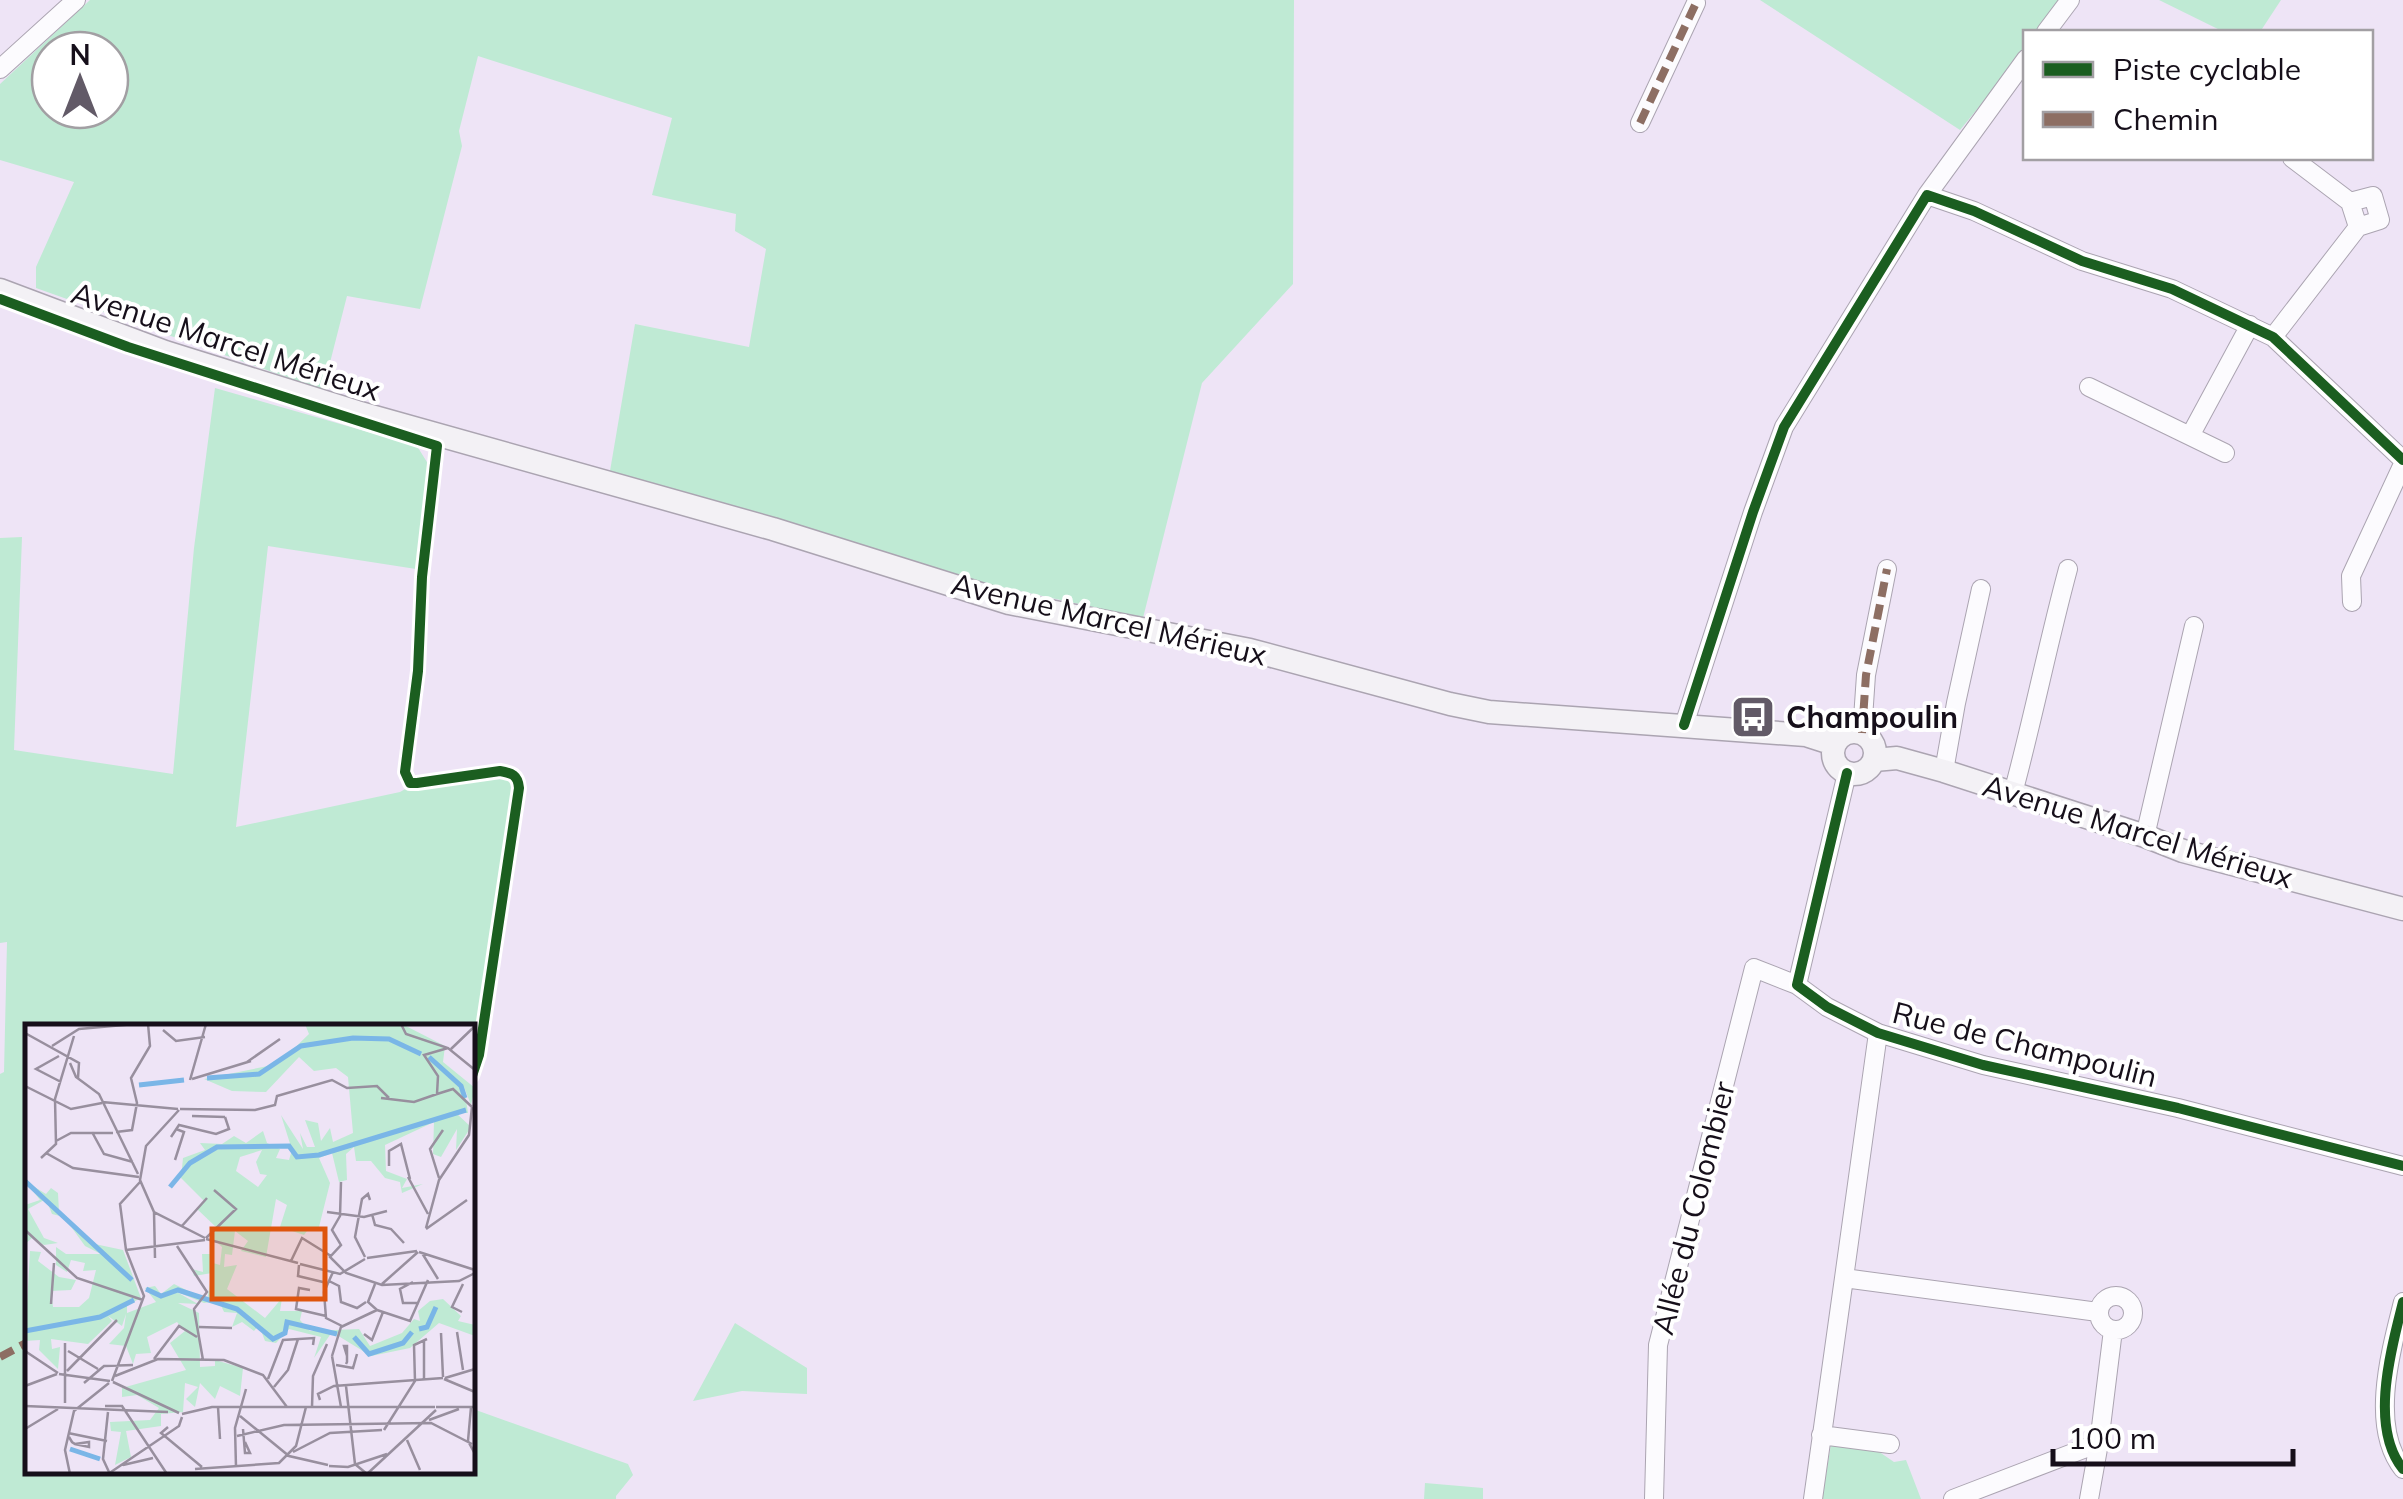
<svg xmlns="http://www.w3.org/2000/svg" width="2403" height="1499" viewBox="0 0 2403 1499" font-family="Mulish,sans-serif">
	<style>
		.green { fill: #bfead4; fill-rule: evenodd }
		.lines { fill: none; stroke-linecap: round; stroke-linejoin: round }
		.street-casing { stroke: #aba4b1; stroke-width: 20 }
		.secondary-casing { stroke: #aba4b1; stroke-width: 25 }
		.street { stroke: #fcfbfe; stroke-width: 18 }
		.secondary { stroke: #f3f1f5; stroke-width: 22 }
		.quiet { stroke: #8d6e63; stroke-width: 8; stroke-dasharray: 15 8; stroke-linecap: butt }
		.cycleway-casing { stroke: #fff; stroke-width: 16 }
		.cycleway { stroke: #1b5e20; stroke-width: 10 }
		.labels { text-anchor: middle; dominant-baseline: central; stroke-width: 8; stroke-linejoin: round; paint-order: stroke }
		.street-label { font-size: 30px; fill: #160f1a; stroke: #fff }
		.poi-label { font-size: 30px; font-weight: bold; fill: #160f1a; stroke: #fff; text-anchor: start }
		.inset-river { fill: none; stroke: #7ab6e7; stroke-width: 5 }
		.inset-road { fill: none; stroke: #988f9e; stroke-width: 2.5 }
		.view { fill: #de550d; fill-opacity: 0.15; stroke: #de550d; stroke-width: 5 }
		.inset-edge { fill: none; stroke: #160f1a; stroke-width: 5 }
	</style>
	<rect width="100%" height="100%" fill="#eee4f6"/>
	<path class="green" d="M 90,0 L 1294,0 L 1293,284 L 1202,383 L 1143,618 L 983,583 L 610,471 L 635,324 L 749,347 L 766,249 L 735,231 L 736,214 L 652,195 L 672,118 L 478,56 L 459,131 L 462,146 L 420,309 L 347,296 L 323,390 L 36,288 L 36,267 L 74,182 L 0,160 L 0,84 ZM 50,50 L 110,50 L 110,110 L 50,110 Z
		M 1760,0 L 2068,0 L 2041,32 L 2026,32 L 2025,51 L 1960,130 Z
		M 2159,0 L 2281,0 L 2260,32 L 2224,32 Z
		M 215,388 L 417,446 L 430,467 L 416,569 L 268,546 L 236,827 L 400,792 C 425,776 470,773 500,771 L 519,788 L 479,1055 L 473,1076 L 472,1026 L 28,1026 L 28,1472 L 472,1472 L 473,1409 L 628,1464 L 633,1475 L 616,1496 L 616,1499 L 0,1499 L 0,1074 L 4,1072 L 7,942 L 0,943 L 0,538 L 22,537 L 14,750 L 173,774 L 194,548 Z
		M 735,1323 L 807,1368 L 807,1394 L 742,1391 L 693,1401 Z
		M 1831,1444 L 1872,1447 L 1894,1462 L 1906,1460 L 1921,1499 L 1822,1499 Z
		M 1425,1483 L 1483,1488 L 1483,1499 L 1424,1499 Z"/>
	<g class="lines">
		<defs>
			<path id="street" d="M 2046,32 L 2070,0
				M 0,69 L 76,0
				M 1640,123 L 1696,3
				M 1927,195 L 2026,59
				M 2350,202 L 2373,196 L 2380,220 L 2358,227
				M 2273,337 L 2358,227 L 2350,202 L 2292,158
				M 2089,387 L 2190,436 L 2250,325
				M 2190,436 L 2225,453
				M 2352,602 L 2351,576 L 2403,464
				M 1684,725 L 1753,512 L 1784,427 L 1927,195 L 1974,211 L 2082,261 L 2172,289 L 2273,337 L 2403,460
				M 1862,733 L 1866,675 L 1887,569
				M 1944,771 L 1956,703 L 1981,589
				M 1847,773 L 1797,985 L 1827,1007 L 1878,1033 L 1983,1065 L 2178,1108 L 2403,1166
				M 2013,793 C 2033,719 2048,643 2068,569
				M 2145,836 L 2194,626
				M 1844,1278 L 1878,1033
				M2099 1313a17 17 0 1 1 34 0a17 17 0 1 1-34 0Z
				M 2403,1302 C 2391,1350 2369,1427 2403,1469
				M 1821,1435 L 1890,1444
				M 1654,1499 L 1658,1345 L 1754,968 L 1797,985
				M 1813,1499 L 1844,1278 L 2098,1312
				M 1953,1499 L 2099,1443 L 2113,1330
				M 2089,1499 L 2099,1443"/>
			<path id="secondary" d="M 0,290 L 165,352 L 357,412 L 773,529 L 1009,603 L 1250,650 L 1450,704 L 1489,712 L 1806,735 L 1834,744
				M1833 753a21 21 0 1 1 42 0a21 21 0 1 1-42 0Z
				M 1874,760 L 1897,758 L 1944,771 L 2145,836 L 2183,851 L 2403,909"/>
		</defs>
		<use href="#street" class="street-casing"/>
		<use href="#secondary" class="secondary-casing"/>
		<use href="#street" class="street"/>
		<use href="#secondary" class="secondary"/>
		<path class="quiet" d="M 1640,123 L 1696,3
			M 1862,733 L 1866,675 L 1887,569
			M 0,1357 L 28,1342"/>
		<defs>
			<path id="cycleway" d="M 0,299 L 128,347 L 437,446 L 422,577 L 418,671 L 405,772 L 410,783 L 417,783 L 500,771 C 512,773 518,775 519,788 L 479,1055 L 472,1076
				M 1684,725 L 1753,512 L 1784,427 L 1927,195 L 1974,211 L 2082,261 L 2172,289 L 2273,337 L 2403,460
				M 1847,773 L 1797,985 L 1827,1007 L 1878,1033 L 1983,1065 L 2178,1108 L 2403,1166
				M 2403,1302 C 2391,1350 2369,1427 2403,1469"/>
		</defs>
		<use href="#cycleway" class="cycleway-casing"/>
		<use href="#cycleway" class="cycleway"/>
	</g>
	<defs>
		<symbol id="bus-square" viewBox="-11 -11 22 22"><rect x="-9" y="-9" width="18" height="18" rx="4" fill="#625a67" stroke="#fff"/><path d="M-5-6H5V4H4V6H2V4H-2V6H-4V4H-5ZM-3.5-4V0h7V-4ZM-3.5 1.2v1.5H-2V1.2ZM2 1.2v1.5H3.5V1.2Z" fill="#fff"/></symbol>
	</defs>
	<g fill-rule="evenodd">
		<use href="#bus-square" x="1728" y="692" width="50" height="50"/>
	</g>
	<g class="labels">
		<g class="street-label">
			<text transform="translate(226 341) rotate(18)">Avenue Marcel Mérieux</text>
			<text transform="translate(1109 619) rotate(13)">Avenue Marcel Mérieux</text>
			<text transform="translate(2138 831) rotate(17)">Avenue Marcel Mérieux</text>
			<text transform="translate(2025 1044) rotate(14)">Rue de Champoulin</text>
			<text transform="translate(1693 1208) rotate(-76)">Allée du Colombier</text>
		</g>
		<g class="poi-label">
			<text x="1786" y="717">Champoulin</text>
		</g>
	</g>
	<g transform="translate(25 1024)">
		<rect width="450" height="450" fill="#eee4f6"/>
		<path d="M 280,0 L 377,0 L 420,22 L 418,38 L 450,64 L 446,81 L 439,63 L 443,89 L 430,88 L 446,103 L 431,126 L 432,105 L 416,133 L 408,130 L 409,98 L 360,121 L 361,147 L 382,155 L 377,164 L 398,160 L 377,169 L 375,158 L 360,154 L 346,137 L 331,137 L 329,123 L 321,130 L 322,156 L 314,158 L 307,129 L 294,134 L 305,159 L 293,207 L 285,203 L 279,211 L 255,203 L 262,181 L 251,175 L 241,233 L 216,227 L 223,217 L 210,207 L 207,231 L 200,230 L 199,243 L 212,241 L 202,265 L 240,294 L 257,274 L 255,287 L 277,287 L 275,296 L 285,307 L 334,305 L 345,322 L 377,309 L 389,295 L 395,297 L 393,287 L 405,277 L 418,275 L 436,292 L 433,297 L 450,301 L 450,312 L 414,299 L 385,324 L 346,332 L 307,308 L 289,334 L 296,313 L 264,305 L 251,319 L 240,317 L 234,301 L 229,307 L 217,298 L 207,303 L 212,289 L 199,288 L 194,277 L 179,279 L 150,267 L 173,280 L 153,279 L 174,289 L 175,343 L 190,342 L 190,336 L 218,344 L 215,372 L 195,362 L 190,375 L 175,359 L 170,383 L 161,375 L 173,363 L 160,359 L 158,388 L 136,390 L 136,402 L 101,407 L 106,433 L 90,441 L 96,408 L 86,407 L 85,398 L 125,396 L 134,384 L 112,371 L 97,373 L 97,364 L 161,346 L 145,319 L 160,307 L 152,298 L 122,313 L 126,329 L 111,330 L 108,340 L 101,322 L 84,320 L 99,304 L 101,290 L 97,302 L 83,292 L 87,297 L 63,320 L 26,315 L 27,325 L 35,323 L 33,345 L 14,326 L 15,316 L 0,317 L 5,227 L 16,228 L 13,237 L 34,253 L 51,256 L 46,266 L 26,267 L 28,283 L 54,283 L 64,274 L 71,246 L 58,247 L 60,239 L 46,236 L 42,248 L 31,241 L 31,223 L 41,230 L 76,230 L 60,222 L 39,193 L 27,190 L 21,175 L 3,185 L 19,214 L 33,219 L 19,221 L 7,214 L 0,220 L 0,181 L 15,176 L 0,157 L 21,170 L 26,164 L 33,169 L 34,188 L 65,219 L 98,226 L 116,274 L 102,281 L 102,289 L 131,278 L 120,264 L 130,262 L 136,270 L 149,260 L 182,276 L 187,249 L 169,252 L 167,245 L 178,248 L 177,230 L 188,230 L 188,239 L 195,241 L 197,223 L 184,211 L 192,204 L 172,185 L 179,177 L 156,154 L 158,134 L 180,126 L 175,119 L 197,120 L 209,112 L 221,119 L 238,107 L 242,119 L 255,125 L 251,134 L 264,136 L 267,126 L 256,91 L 278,125 L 275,109 L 282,123 L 290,123 L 280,96 L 293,99 L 296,117 L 305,104 L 308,118 L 328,109 L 323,53 L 311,44 L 289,47 L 274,33 L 241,68 L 207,67 L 179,55 L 253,40 L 284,10 ZM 237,126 L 231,138 L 235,150 L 242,151 L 233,163 L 211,147 L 215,133 Z" fill="#bfead4" fill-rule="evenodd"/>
		<path class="inset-river" d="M 404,33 L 436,62 L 440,74M 182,54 L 234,50 L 276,22 L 328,14 L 364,15 L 396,30M 114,61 L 159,56M 0,157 L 107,256M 145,163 L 165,139 L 192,123 L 264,122 L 272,133 L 294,131 L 441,86M 121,265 L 136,272 L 153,266 L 212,285 L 248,315 L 260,309 L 262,298 L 312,310M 394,305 L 402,303 L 411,283M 0,307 L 75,293 L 109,276M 329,313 L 344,330 L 378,319 L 387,308M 45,425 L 75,435"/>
		<path class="inset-road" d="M 376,0 L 381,10 L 423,24 L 450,46M 138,6 L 151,17 L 180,13M 0,9 L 54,39 L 53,54M 27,22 L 54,5 L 110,0M 426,25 L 450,2M 34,32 L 11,45 L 36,58M 222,38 L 255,15M 45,39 L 51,53 L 74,70 L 113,150M 167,55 L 226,37M 165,56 L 181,0M 0,62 L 46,85 L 77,79M 412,70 L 428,65 L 447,83M 356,74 L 389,78 L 412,70 L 413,52 L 399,31 L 423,24M 77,78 L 153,85M 155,85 L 230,86 L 250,81 L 252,72 L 307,56 L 322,64 L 352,62 L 364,74M 154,86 L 121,122 L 115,156 L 129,188 L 180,214M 167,92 L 200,93M 67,108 L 79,130 L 108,138M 91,108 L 107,106 L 112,79 L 106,54 L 125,22 L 123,0M 146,113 L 154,101 L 191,110 L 204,105 L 200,93M 31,117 L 46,109 L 88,109M 21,129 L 48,144 L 114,153M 16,134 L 31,120 L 30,75 L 49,12M 150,136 L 159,108 L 151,105M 364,142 L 364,127 L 376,120 L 385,155M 383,153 L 403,190M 414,154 L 405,125 L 418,106M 316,158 L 315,192 L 307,206 L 316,221 L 305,233 L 321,249 L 357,261 L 434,257 L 450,249M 129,188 L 130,234M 302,188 L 339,193 L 362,187M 347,190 L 350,201 L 366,205 L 379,219M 156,203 L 182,174M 401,204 L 414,156 L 444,111 L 447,83M 401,205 L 442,176M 0,206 L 52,254 L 118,276M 181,214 L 211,185 L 189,166M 181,215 L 273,239M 152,222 L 182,268 L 169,285 L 178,336M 101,226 L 180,216M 394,228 L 450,246M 397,229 L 413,255M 340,233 L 330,213 L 337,175 L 343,170 L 345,176M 342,234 L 392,227M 266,237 L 277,214 L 306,232M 275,240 L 315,250 L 340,235M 274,241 L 273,252 L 302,259M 308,248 L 299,268 L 301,294 L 317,302M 304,257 L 314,262 L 316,278 L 332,284 L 341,278M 388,258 L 375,265 L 378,279 L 394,279M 350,260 L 343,278 L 352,286M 357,260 L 393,228M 285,266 L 274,264 L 271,285 L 301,292M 26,280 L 29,239M 352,286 L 385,297 L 403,256M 437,288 L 427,283 L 438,260M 174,303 L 207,304M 432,308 L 438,346M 416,309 L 418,353M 339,310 L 347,316 L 358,288M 399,316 L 399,356M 40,319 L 40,379M 0,327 L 33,349M 43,327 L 73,345M 307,332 L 316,303 L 352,286M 307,332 L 316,383M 129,335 L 154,302 L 172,313M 321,340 L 322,338 L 322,322 L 319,322 L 322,332M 311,341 L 328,344 L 332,330M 42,347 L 92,296M 34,350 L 85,357M 90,352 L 133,335 L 199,336 L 238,351 L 262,383M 420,354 L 450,345M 243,355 L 258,316 L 289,314 L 288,321M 419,355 L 450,368M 87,357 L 119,272 L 101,226 L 95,180 L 115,158M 88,358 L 154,389M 59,359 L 79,342 L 108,341M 0,362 L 32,350M 321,362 L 330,440 L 342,450M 249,363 L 263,346 L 273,315M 295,376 L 293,370 L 309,362 L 418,354M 0,382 L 143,388M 80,382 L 97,382 L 142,450M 193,383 L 195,415M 287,383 L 288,352 L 302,320M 411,383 L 450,383M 446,383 L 443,417 L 450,430M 83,388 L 78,435 L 84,448M 157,390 L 187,383 L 410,383M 215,392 L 264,432 L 303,441M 404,396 L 434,385M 143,403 L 136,409 L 177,443M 0,405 L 33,385M 218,405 L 220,429 L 225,429 L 220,418M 359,406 L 390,357 L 389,321 L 402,315M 43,409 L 82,417M 212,412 L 259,401 L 406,399 L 447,420M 44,413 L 47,418 L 50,420 L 64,423 L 64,418 L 50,420M 382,416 L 395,446M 268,428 L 305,409 L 357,406M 98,441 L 128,434M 304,442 L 323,443 L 362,430M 211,443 L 210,404 L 221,365M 170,445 L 254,439 L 271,422 L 281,383M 45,450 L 40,426 L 49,387 L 84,359M 83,450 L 154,402 L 157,393M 342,450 L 411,386"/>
		<path class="view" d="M 187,205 L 300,205 L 300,275 L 187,275 Z"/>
		<rect width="450" height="450" class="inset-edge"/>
	</g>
	<rect x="2023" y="30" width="350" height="130" fill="#ffffff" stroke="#a29fa3" stroke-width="2.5"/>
	<rect x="2043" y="62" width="50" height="15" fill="#1b5e20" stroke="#a29fa3" stroke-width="2.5"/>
	<text x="2113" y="80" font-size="30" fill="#160f1a">Piste cyclable</text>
	<rect x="2043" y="112" width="50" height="15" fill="#8d6e63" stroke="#a29fa3" stroke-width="2.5"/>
	<text x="2113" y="130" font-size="30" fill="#160f1a">Chemin</text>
	<g transform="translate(80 80)"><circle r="48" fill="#ffffff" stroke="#a29fa3" stroke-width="2.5"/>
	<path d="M0-8L18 38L0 25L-18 38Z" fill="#625a67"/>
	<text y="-15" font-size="28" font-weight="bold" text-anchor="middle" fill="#160f1a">N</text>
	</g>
	<path d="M2053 1449v15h240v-15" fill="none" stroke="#160f1a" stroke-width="5"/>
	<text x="2068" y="1449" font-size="30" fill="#160f1a" stroke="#ffffff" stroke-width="8" paint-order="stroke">100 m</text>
</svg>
